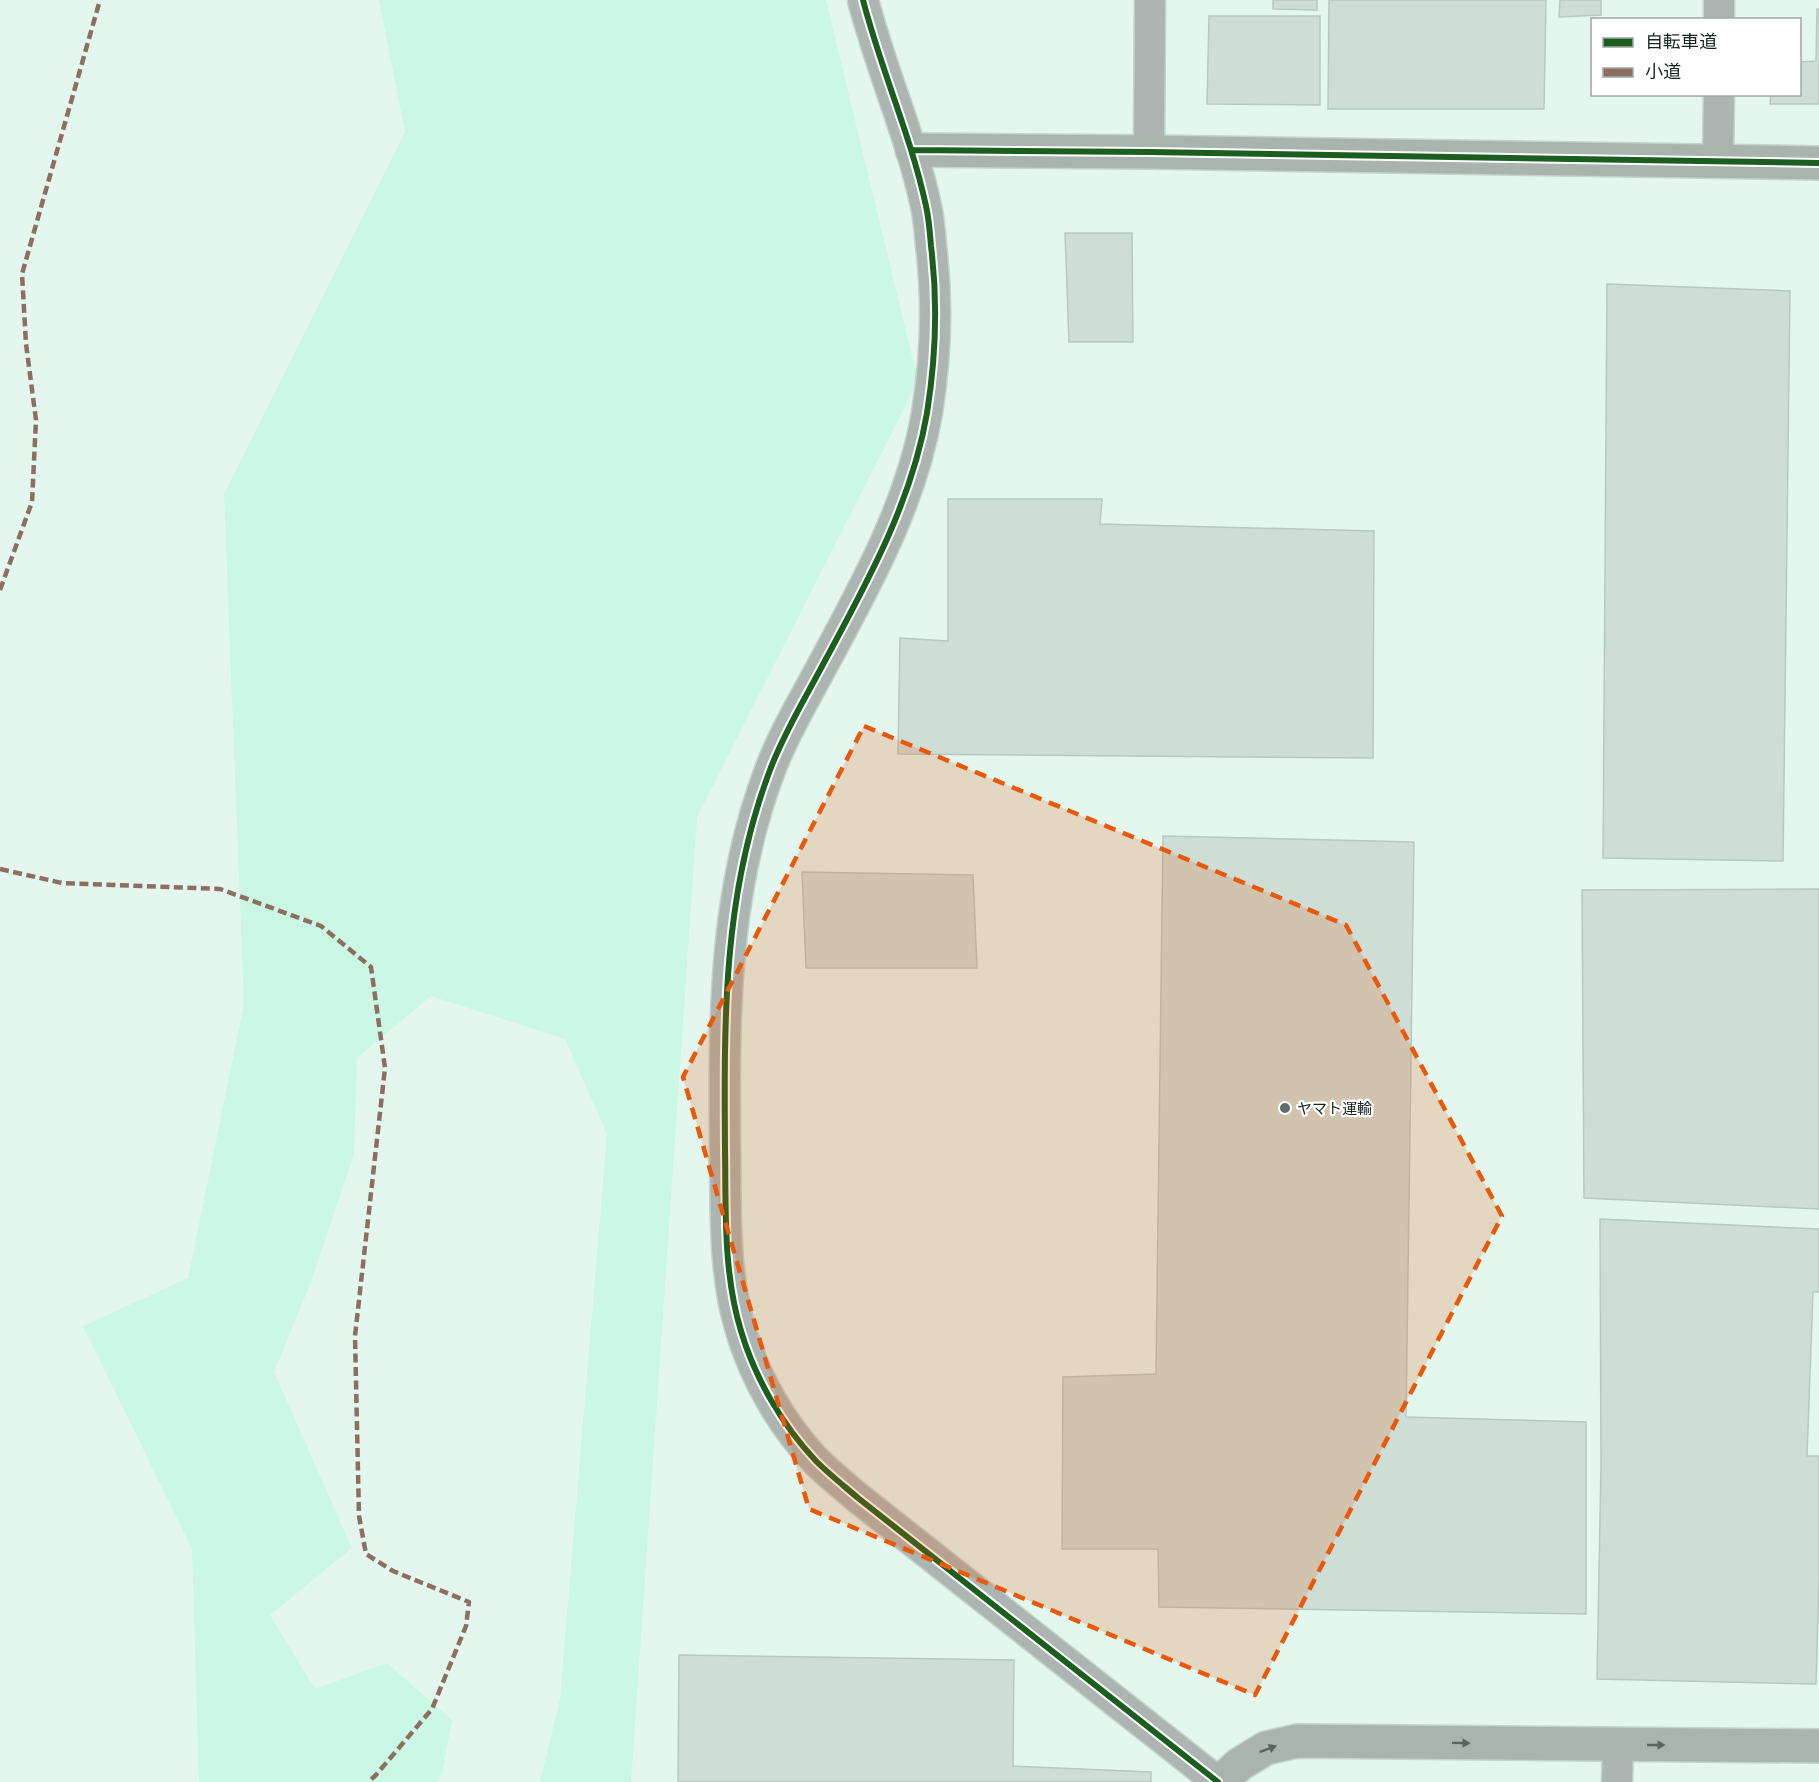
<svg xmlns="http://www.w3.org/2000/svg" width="1819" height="1782" viewBox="0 0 1819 1782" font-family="'PT Sans','Noto Sans JP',sans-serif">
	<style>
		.green { fill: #cbf7e5 }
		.building { fill: #ceded7; stroke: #b9c8c2; stroke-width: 1.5 }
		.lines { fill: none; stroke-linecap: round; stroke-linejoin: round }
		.street-casing { stroke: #c4d4cd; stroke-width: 33 }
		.secondary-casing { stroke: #c4d4cd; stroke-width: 36 }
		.street { stroke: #acb5b1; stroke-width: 30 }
		.secondary { stroke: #a9b4af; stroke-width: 33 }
		.quiet { stroke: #8d6e63; stroke-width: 4.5; stroke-dasharray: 9 4.5; stroke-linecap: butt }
		.cycleway-casing { stroke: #fff; stroke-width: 10 }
		.cycleway { stroke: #1b5e20; stroke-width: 6 }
		.oneway { fill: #596560 }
		.marked { fill: #e8590c; fill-opacity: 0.2; stroke: #e8590c; stroke-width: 4.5; stroke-dasharray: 12 8; stroke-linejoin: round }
		.poi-dot { fill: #5e6e68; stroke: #fff; stroke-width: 2 }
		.labels { text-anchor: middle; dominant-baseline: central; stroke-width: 4.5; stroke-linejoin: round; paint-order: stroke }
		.poi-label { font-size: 15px; fill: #17241f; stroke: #fff; text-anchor: start }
	</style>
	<rect width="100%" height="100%" fill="#e3f7ef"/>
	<path class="green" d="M 379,0 L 826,0 L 918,381 L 697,817 L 631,1782 L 540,1782 L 560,1699 L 607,1134 L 565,1039 L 431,996 L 357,1058 L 354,1154 L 311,1282 L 274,1372 L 352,1548 L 270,1615 L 315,1689 L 387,1663 L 452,1720 L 442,1774 L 437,1782 L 199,1782 L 192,1549 L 83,1326 L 188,1278 L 244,1004 L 224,494 L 405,132 Z"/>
	<path class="building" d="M 1273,0 L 1317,0 L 1317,10 L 1273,9 Z
		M 1329,0 L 1546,0 L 1544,109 L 1328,109 Z
		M 1560,0 L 1601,0 L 1601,15 L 1559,17 Z
		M 1817,9 L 1819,9 L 1819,104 L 1770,104 L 1771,94 L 1800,94 L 1800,62 L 1816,61 Z
		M 1209,16 L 1320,16 L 1320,105 L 1207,104 Z
		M 1065,233 L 1132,233 L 1133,342 L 1069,342 Z
		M 1607,284 L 1790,291 L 1783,861 L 1603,858 Z
		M 948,499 L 1102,499 L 1100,524 L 1374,531 L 1373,758 L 898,754 L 900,638 L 948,641 Z
		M 1163,836 L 1414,842 L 1406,1417 L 1586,1422 L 1586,1614 L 1159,1607 L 1158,1549 L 1062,1549 L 1063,1377 L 1156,1374 Z
		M 802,872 L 973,875 L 977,968 L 806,968 Z
		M 1819,889 L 1819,1209 L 1584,1198 L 1582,890 Z
		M 1600,1219 L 1819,1229 L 1819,1292 L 1813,1292 L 1807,1456 L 1819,1456 L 1819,1579 L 1816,1684 L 1597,1679 L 1601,1465 Z
		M 679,1655 L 1014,1660 L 1013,1766 L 1151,1772 L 1151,1782 L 678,1782 Z"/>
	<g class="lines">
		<defs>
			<path id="street" d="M 863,0 C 881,70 911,136 926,206 C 929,219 930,233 931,246 C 938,302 936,357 927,413 C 911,506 864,588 820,670 C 803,702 783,735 770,770 C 723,894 724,1018 725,1148 C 726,1209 723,1272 741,1331 C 755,1378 782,1425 816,1461 C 829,1474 844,1486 858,1498 L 1218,1782
				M 1719,20 L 1719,0
				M 1149,152 L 1150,0
				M 1718,162 L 1719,94
				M 1617,1782 L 1618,1745"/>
			<path id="secondary" d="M 912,150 L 1149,152 L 1819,163
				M 1220,1782 L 1240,1764 L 1266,1748 L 1297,1741 L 1819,1746"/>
		</defs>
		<use href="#street" class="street-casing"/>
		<use href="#secondary" class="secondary-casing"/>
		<use href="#street" class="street"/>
		<use href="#secondary" class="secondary"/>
		<path class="quiet" d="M 0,590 L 32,502 L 36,420 L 26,344 L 22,274 L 100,0
			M 0,869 L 62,883 L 220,889 L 321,926 L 371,967 L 385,1068 L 355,1336 L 359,1516 L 366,1554 L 393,1571 L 469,1602 L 466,1626 L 432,1709 L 375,1776 L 368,1782"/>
		<defs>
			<path id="cycleway" d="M 863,0 C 881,70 911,136 926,206 C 929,219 930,233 931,246 C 938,302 936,357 927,413 C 911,506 864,588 820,670 C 803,702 783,735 770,770 C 723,894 724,1018 725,1148 C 726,1209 723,1272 741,1331 C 755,1378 782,1425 816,1461 C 829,1474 844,1486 858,1498 L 1218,1782
				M 912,150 L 1149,152 L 1819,163"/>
		</defs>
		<use href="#cycleway" class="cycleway-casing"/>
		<use href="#cycleway" class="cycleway"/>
	</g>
	<defs><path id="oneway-solid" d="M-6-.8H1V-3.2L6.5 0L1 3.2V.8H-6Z" transform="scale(1.5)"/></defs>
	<g class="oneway">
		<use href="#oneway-solid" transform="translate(1461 1743) rotate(1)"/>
		<use href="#oneway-solid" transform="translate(1656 1745)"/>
		<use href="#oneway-solid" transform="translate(1268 1749) rotate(-21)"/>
	</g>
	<path class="marked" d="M 864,726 L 1346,925 L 1502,1216 L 1255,1695 L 809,1509 L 683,1077 Z"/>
	<circle class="poi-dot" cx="1285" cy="1108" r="6"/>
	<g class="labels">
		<g class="poi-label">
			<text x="1297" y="1108">ヤマト運輸</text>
		</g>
	</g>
	<rect x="1591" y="18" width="210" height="78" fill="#ffffff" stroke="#a2a7a5" stroke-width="1.5"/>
	<rect x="1603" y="38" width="30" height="9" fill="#1b5e20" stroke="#a2a7a5" stroke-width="1.5"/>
	<text x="1645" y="48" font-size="18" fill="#17241f">自転車道</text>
	<rect x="1603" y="68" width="30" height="9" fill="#8d6e63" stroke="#a2a7a5" stroke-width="1.5"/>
	<text x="1645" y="78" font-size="18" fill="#17241f">小道</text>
</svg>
